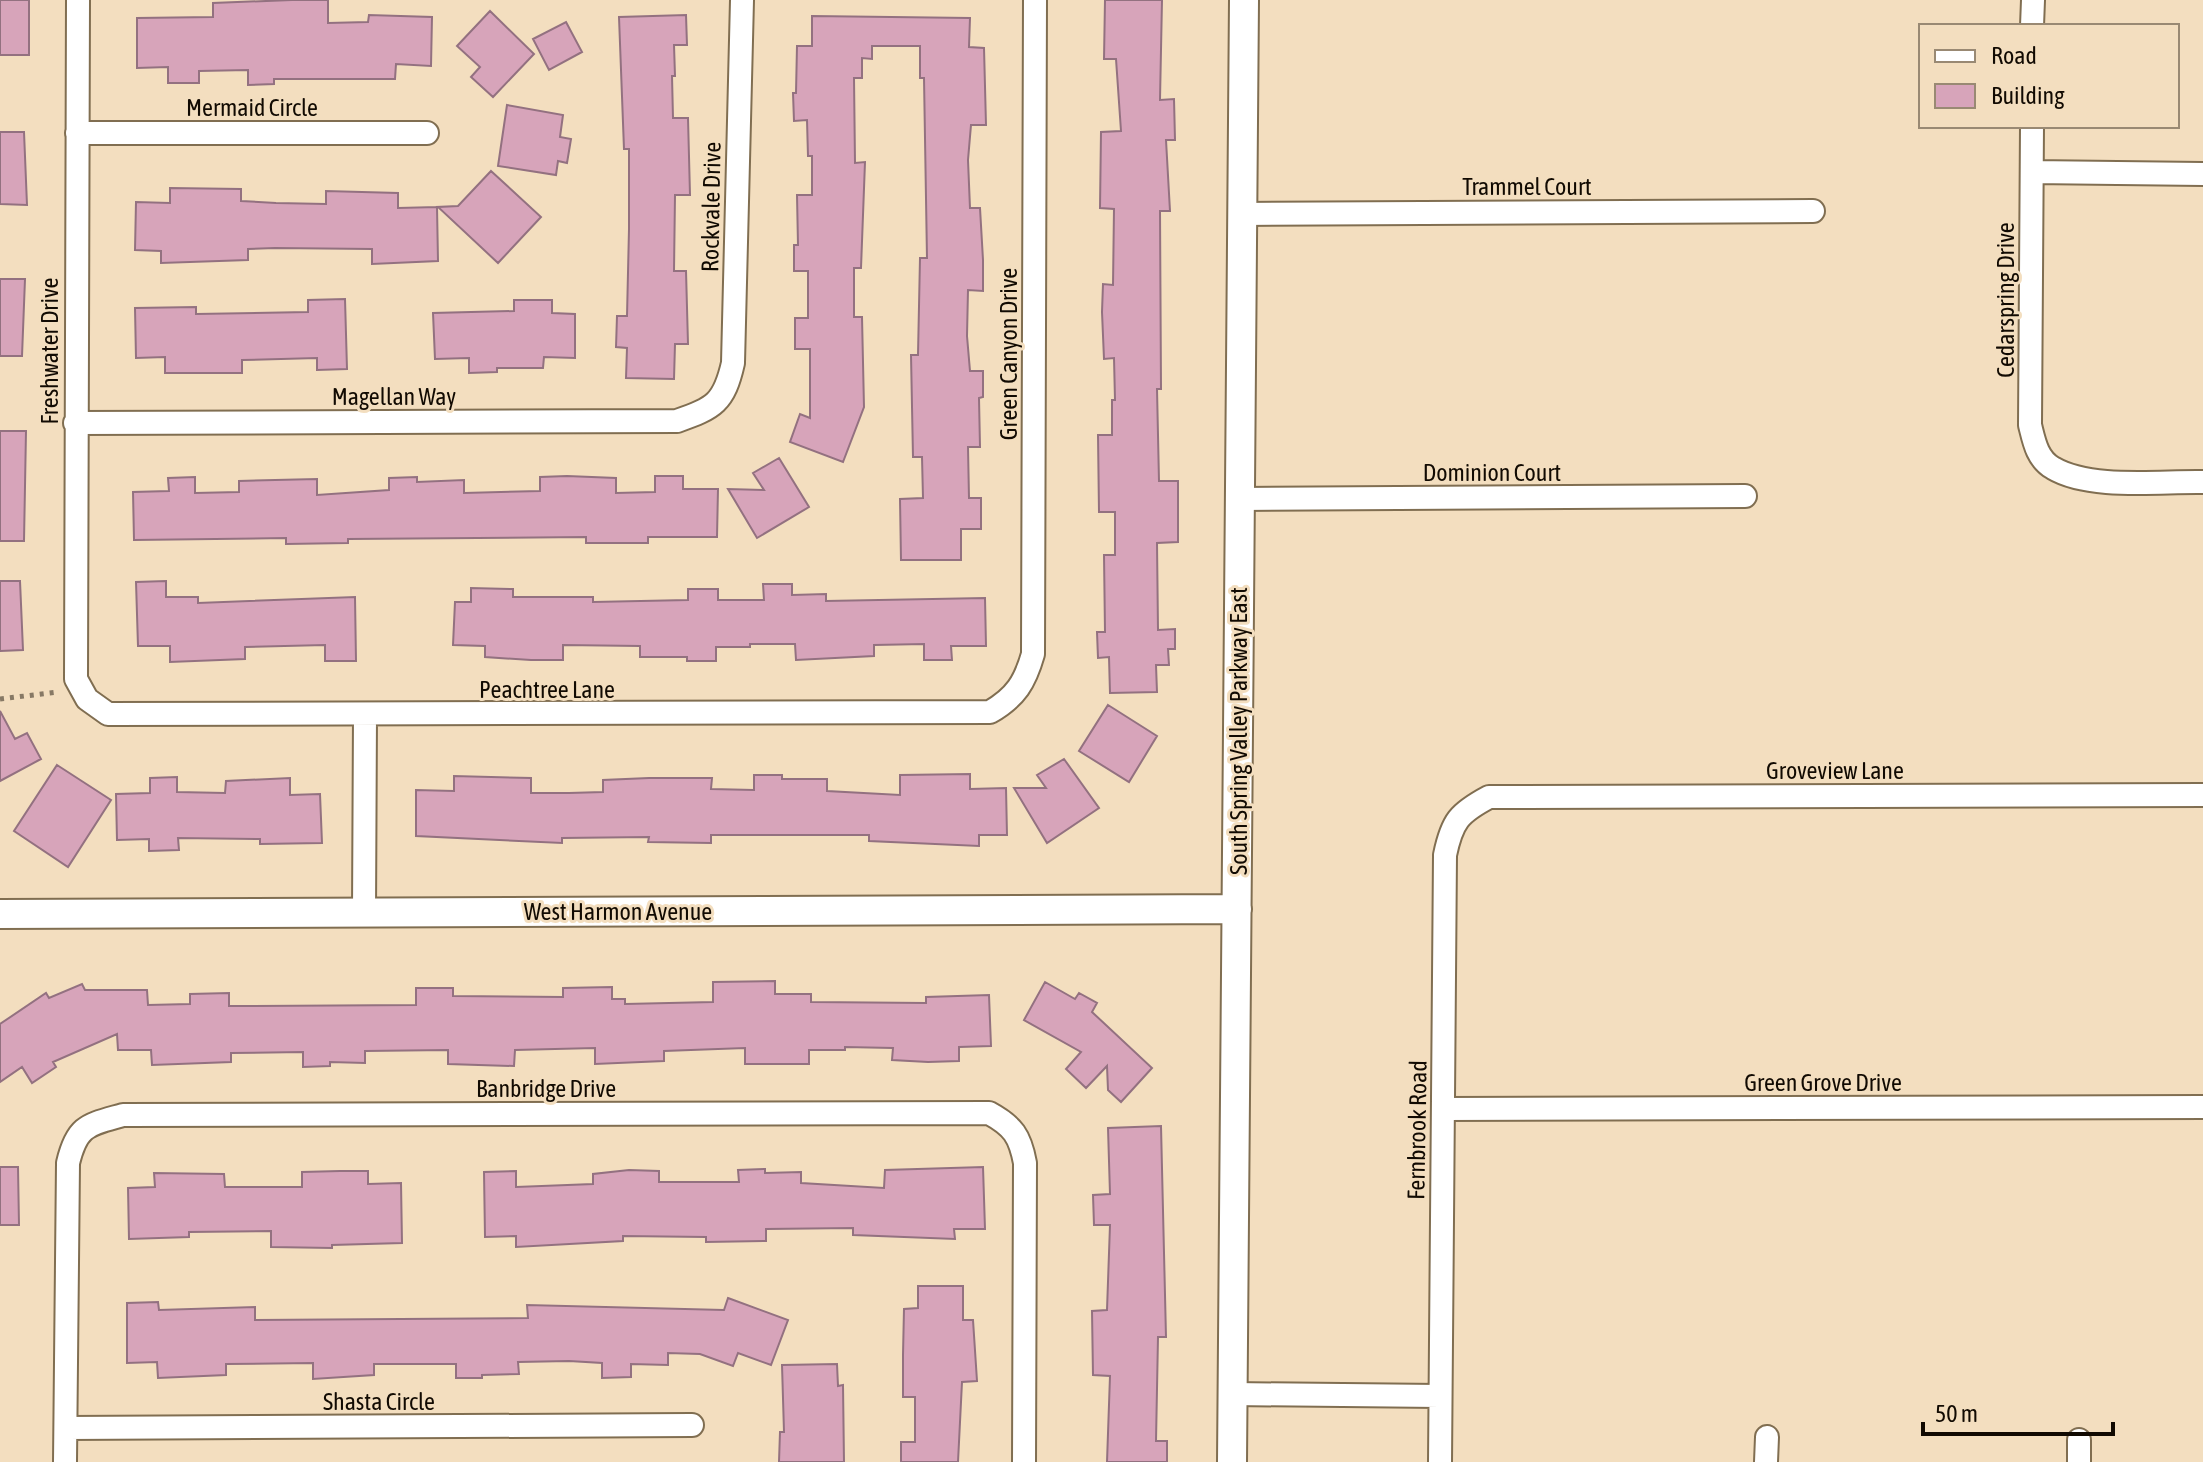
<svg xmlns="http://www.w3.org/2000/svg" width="2203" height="1462" viewBox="0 0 2203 1462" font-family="'Asap Condensed',sans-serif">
<rect width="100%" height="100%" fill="#f3debf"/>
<!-- building -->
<path fill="#d7a4ba" stroke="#937180" stroke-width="2" d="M 0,0 L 29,0 L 29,55 L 0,55 Z
M 292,0 L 328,0 L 328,23 L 368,22 L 369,15 L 432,17 L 431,66 L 396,64 L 395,79 L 274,79 L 274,84 L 248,85 L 248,70 L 199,71 L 199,83 L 168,83 L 168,67 L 137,68 L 137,18 L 213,17 L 213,3 Z
M 1105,0 L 1162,0 L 1160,100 L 1174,99 L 1175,140 L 1166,140 L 1170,211 L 1160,211 L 1161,389 L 1157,389 L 1159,481 L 1178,481 L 1178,542 L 1157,543 L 1158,630 L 1175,629 L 1175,649 L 1168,649 L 1169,665 L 1156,665 L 1157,692 L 1110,693 L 1109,657 L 1098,658 L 1097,632 L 1105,632 L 1104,555 L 1115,555 L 1115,512 L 1099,512 L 1098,435 L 1112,435 L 1112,400 L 1115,400 L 1114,358 L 1104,359 L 1102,312 L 1103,284 L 1113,285 L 1114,209 L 1100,208 L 1101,132 L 1121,131 L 1116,59 L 1104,59 Z
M 490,11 L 534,54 L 493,97 L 471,77 L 480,67 L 457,46 Z
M 686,15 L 687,45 L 674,45 L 675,76 L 672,76 L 673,118 L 688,118 L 690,195 L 675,195 L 674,271 L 686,271 L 688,344 L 675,344 L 674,379 L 626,378 L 627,348 L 616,347 L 617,316 L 627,316 L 629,229 L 629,149 L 624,149 L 619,17 Z
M 812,16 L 970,18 L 969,47 L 984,48 L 986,125 L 971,125 L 968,160 L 970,208 L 980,208 L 983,260 L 983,291 L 968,290 L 967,336 L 970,371 L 983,371 L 983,397 L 979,398 L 980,447 L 968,447 L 969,498 L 981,498 L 981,529 L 961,529 L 961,560 L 901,560 L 900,499 L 923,498 L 922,457 L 913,457 L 911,355 L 918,355 L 920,258 L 927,258 L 924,78 L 920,78 L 920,46 L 872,46 L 872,59 L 862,58 L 862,78 L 854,78 L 855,163 L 865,162 L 861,268 L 854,268 L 854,317 L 862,317 L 864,407 L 843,462 L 790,442 L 800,414 L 810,418 L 810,349 L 795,349 L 795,318 L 808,318 L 808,271 L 794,271 L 794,245 L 798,245 L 797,195 L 812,195 L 812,156 L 808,156 L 807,120 L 794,121 L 793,93 L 796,93 L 797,46 L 812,46 Z
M 566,22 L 582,52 L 549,70 L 533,39 Z
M 507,105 L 563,115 L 560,137 L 571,139 L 567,163 L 558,161 L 556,175 L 498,166 Z
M 0,132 L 24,132 L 27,205 L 0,204 Z
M 491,171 L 541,217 L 498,263 L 438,207 L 458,206 Z
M 170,188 L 241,189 L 241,201 L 276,203 L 326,204 L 326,191 L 398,193 L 398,208 L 437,207 L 438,261 L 372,264 L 372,249 L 275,248 L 248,249 L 248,260 L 161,263 L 161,251 L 135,250 L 136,202 L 170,203 Z
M 0,279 L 25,279 L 22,356 L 0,356 Z
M 345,299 L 347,369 L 317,370 L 317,358 L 242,360 L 242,373 L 165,373 L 165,357 L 136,358 L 135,308 L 196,307 L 196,314 L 308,312 L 308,300 Z
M 514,300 L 552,300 L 552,313 L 575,314 L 575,358 L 544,357 L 543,368 L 497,368 L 497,372 L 469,373 L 469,358 L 435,359 L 433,313 L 514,311 Z
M 0,431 L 26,431 L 24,541 L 0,541 Z
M 779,458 L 809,507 L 757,538 L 728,489 L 764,490 L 753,473 Z
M 655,476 L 683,476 L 683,489 L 718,489 L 717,537 L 648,537 L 648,543 L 586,543 L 586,537 L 348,539 L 348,543 L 286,544 L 286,538 L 134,540 L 133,492 L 169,491 L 168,478 L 195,477 L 195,493 L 239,492 L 239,481 L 317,479 L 317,495 L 389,490 L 389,478 L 417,477 L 417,482 L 464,480 L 464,493 L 540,491 L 540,477 L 567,476 L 616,478 L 616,493 L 655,492 Z
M 0,581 L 20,581 L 23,650 L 0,651 Z
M 166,581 L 166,597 L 198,597 L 198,603 L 355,597 L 356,661 L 325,661 L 325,645 L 245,647 L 245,659 L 170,662 L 170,646 L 138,646 L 136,582 Z
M 763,584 L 792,584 L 792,595 L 826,594 L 826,601 L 985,598 L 986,646 L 951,646 L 952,660 L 924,660 L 924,644 L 874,645 L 874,656 L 796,660 L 795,644 L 750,644 L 750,647 L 716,647 L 716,661 L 687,661 L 687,657 L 640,657 L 640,646 L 563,645 L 563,660 L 531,660 L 485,657 L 485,646 L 453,645 L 455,602 L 471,602 L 471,588 L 513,589 L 513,597 L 593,597 L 593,602 L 688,600 L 688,589 L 718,589 L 718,600 L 764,600 Z
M 1108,705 L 1157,736 L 1129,782 L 1079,751 Z
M 0,711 L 15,739 L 27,733 L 41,759 L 0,781 Z
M 1064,759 L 1099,808 L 1047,843 L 1014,788 L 1046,788 L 1037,775 Z
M 57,765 L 111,800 L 68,867 L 14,831 Z
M 970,774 L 970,789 L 1006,788 L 1007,835 L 979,835 L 979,846 L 869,841 L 869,835 L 711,835 L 711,843 L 648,842 L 649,837 L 562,838 L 562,843 L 416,836 L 416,790 L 454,791 L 454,776 L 531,778 L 531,793 L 569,793 L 603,792 L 603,780 L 649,778 L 712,778 L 711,789 L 754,790 L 754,775 L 782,775 L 782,779 L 827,779 L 827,791 L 900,795 L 900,775 Z
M 177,777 L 177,792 L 225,793 L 226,781 L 290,778 L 290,795 L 320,794 L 322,843 L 260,844 L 260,839 L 178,838 L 179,850 L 149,851 L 149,839 L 117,840 L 116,794 L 150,793 L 150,778 Z
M 775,981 L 775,994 L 811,994 L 811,1002 L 926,1003 L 926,997 L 989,995 L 991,1046 L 959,1047 L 959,1061 L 928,1062 L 892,1060 L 893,1048 L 845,1047 L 845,1050 L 809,1050 L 809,1064 L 745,1064 L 745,1048 L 664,1051 L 664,1061 L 595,1064 L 595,1048 L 515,1050 L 514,1066 L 448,1064 L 448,1050 L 365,1051 L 365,1063 L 330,1062 L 330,1066 L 303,1067 L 303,1052 L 231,1053 L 231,1062 L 152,1065 L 151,1050 L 118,1050 L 117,1034 L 53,1062 L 56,1067 L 32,1083 L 22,1067 L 0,1082 L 0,1024 L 46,993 L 49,998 L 82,984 L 85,990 L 147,990 L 148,1005 L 190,1004 L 190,994 L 229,993 L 229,1006 L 250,1006 L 416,1005 L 416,988 L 453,988 L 453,996 L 563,997 L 563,988 L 612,987 L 612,999 L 625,999 L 625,1004 L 713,1002 L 713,982 Z
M 1045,982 L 1075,999 L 1079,993 L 1097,1003 L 1092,1012 L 1152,1068 L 1121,1102 L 1108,1090 L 1107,1066 L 1086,1088 L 1066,1069 L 1081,1052 L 1024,1020 Z
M 1161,1126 L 1166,1337 L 1158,1337 L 1156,1441 L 1167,1441 L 1167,1462 L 1107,1462 L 1110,1376 L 1093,1375 L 1092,1311 L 1107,1310 L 1110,1225 L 1094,1225 L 1093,1195 L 1110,1194 L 1108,1128 Z
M 0,1167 L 18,1167 L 19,1225 L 0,1225 Z
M 983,1167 L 985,1229 L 954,1229 L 955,1239 L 853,1235 L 853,1228 L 766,1229 L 766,1241 L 706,1242 L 706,1237 L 623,1236 L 623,1241 L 516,1247 L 516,1236 L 485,1237 L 484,1172 L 516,1171 L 516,1187 L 593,1184 L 593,1174 L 629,1170 L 659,1171 L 659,1182 L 739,1182 L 738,1170 L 765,1169 L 765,1173 L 801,1172 L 801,1183 L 884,1188 L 885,1170 Z
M 340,1171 L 368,1171 L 368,1184 L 401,1183 L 402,1243 L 332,1245 L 332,1248 L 271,1247 L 271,1231 L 189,1232 L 189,1237 L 129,1239 L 128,1188 L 155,1187 L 154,1173 L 224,1174 L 225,1187 L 302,1187 L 302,1172 Z
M 918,1286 L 963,1286 L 963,1320 L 973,1320 L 977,1381 L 962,1382 L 958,1462 L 901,1462 L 901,1442 L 915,1442 L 915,1397 L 903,1397 L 903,1355 L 904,1309 L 918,1308 Z
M 728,1298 L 788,1320 L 771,1365 L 738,1353 L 733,1366 L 700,1354 L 668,1353 L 668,1365 L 631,1364 L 631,1377 L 602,1378 L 602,1363 L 569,1361 L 518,1362 L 519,1374 L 482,1375 L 482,1378 L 456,1378 L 456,1364 L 374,1364 L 374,1375 L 313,1379 L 313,1363 L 226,1364 L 226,1375 L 158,1378 L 157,1362 L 127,1363 L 127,1303 L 158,1302 L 159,1310 L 255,1307 L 255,1320 L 528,1318 L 527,1305 L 724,1310 Z
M 837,1364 L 838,1386 L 843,1385 L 844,1462 L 779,1462 L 780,1432 L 784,1432 L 782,1365 Z"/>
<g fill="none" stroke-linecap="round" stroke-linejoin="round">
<!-- minor casing -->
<g stroke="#806e51" stroke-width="26">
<path id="minor" d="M 78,0 L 76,679 L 87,699 L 108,714 L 990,712 C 1016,697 1025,682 1033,654 L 1035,0
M 2032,26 L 2033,0
M 2032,126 L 2030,425 C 2034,441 2037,459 2053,468 C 2090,490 2160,481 2203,482
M 77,133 L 427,133
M 2032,172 L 2203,174
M 1241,214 L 1813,211
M 75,423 L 677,421 C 714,408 724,403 733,363 L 742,0
M 1239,499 L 1745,496
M 364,912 L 365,716
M 1443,1109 L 2203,1107
M 1232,1394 L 1440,1396
M 66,1428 L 692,1425
M 65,1462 L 68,1163 C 77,1125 88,1125 123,1115 L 989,1113 C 1013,1126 1020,1136 1025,1163 L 1024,1462
M 1440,1462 L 1445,855 C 1452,821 1459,813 1489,797 L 2203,795
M 1766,1462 L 1767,1437
M 2079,1462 L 2079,1440"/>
</g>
<!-- tertiary casing -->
<g stroke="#806e51" stroke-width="32">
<path id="tertiary" d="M 0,914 L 1237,909
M 1232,1462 L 1244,0"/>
</g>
<!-- path -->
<path stroke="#877965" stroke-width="5" stroke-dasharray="4 6" stroke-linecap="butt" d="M 0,699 L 58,692"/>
<!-- minor -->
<use href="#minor" stroke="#fff" stroke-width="22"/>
<!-- tertiary -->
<use href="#tertiary" stroke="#fff" stroke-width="28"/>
</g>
<g text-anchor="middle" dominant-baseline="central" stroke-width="6" stroke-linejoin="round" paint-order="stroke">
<!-- street labels -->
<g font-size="24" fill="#110a02" stroke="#f3debf">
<text x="252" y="107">Mermaid Circle</text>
<text x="1527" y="186">Trammel Court</text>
<text transform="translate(711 207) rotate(-89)">Rockvale Drive</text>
<text transform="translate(2005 300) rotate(-90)">Cedarspring Drive</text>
<text transform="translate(49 351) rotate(-90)">Freshwater Drive</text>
<text transform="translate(1008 354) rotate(-90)">Green Canyon Drive</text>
<text x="394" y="396">Magellan Way</text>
<text x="1492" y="472">Dominion Court</text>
<text x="547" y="689">Peachtree Lane</text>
<text transform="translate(1238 731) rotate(-90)">South Spring Valley Parkway East</text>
<text x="1835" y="770">Groveview Lane</text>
<text x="618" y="911">West Harmon Avenue</text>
<text x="1823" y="1082">Green Grove Drive</text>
<text x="546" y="1088">Banbridge Drive</text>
<text transform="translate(1417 1130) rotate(-89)">Fernbrook Road</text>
<text x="379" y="1401">Shasta Circle</text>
</g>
</g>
<!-- legend -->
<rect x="1919" y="24" width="260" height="104" fill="#f3debf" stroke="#998973" stroke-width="2"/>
<rect x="1935" y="50" width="40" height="12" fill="#ffffff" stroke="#998973" stroke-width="2"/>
<text x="1991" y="64" font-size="24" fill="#110a02">Road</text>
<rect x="1935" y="84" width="40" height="24" fill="#d7a4ba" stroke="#998973" stroke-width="2"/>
<text x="1991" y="104" font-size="24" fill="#110a02">Building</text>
<!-- scale -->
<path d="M1923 1422v12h190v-12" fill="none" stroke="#110a02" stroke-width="4"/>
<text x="1935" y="1422" font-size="24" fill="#110a02" stroke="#f3debf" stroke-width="6" paint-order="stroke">50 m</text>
</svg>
